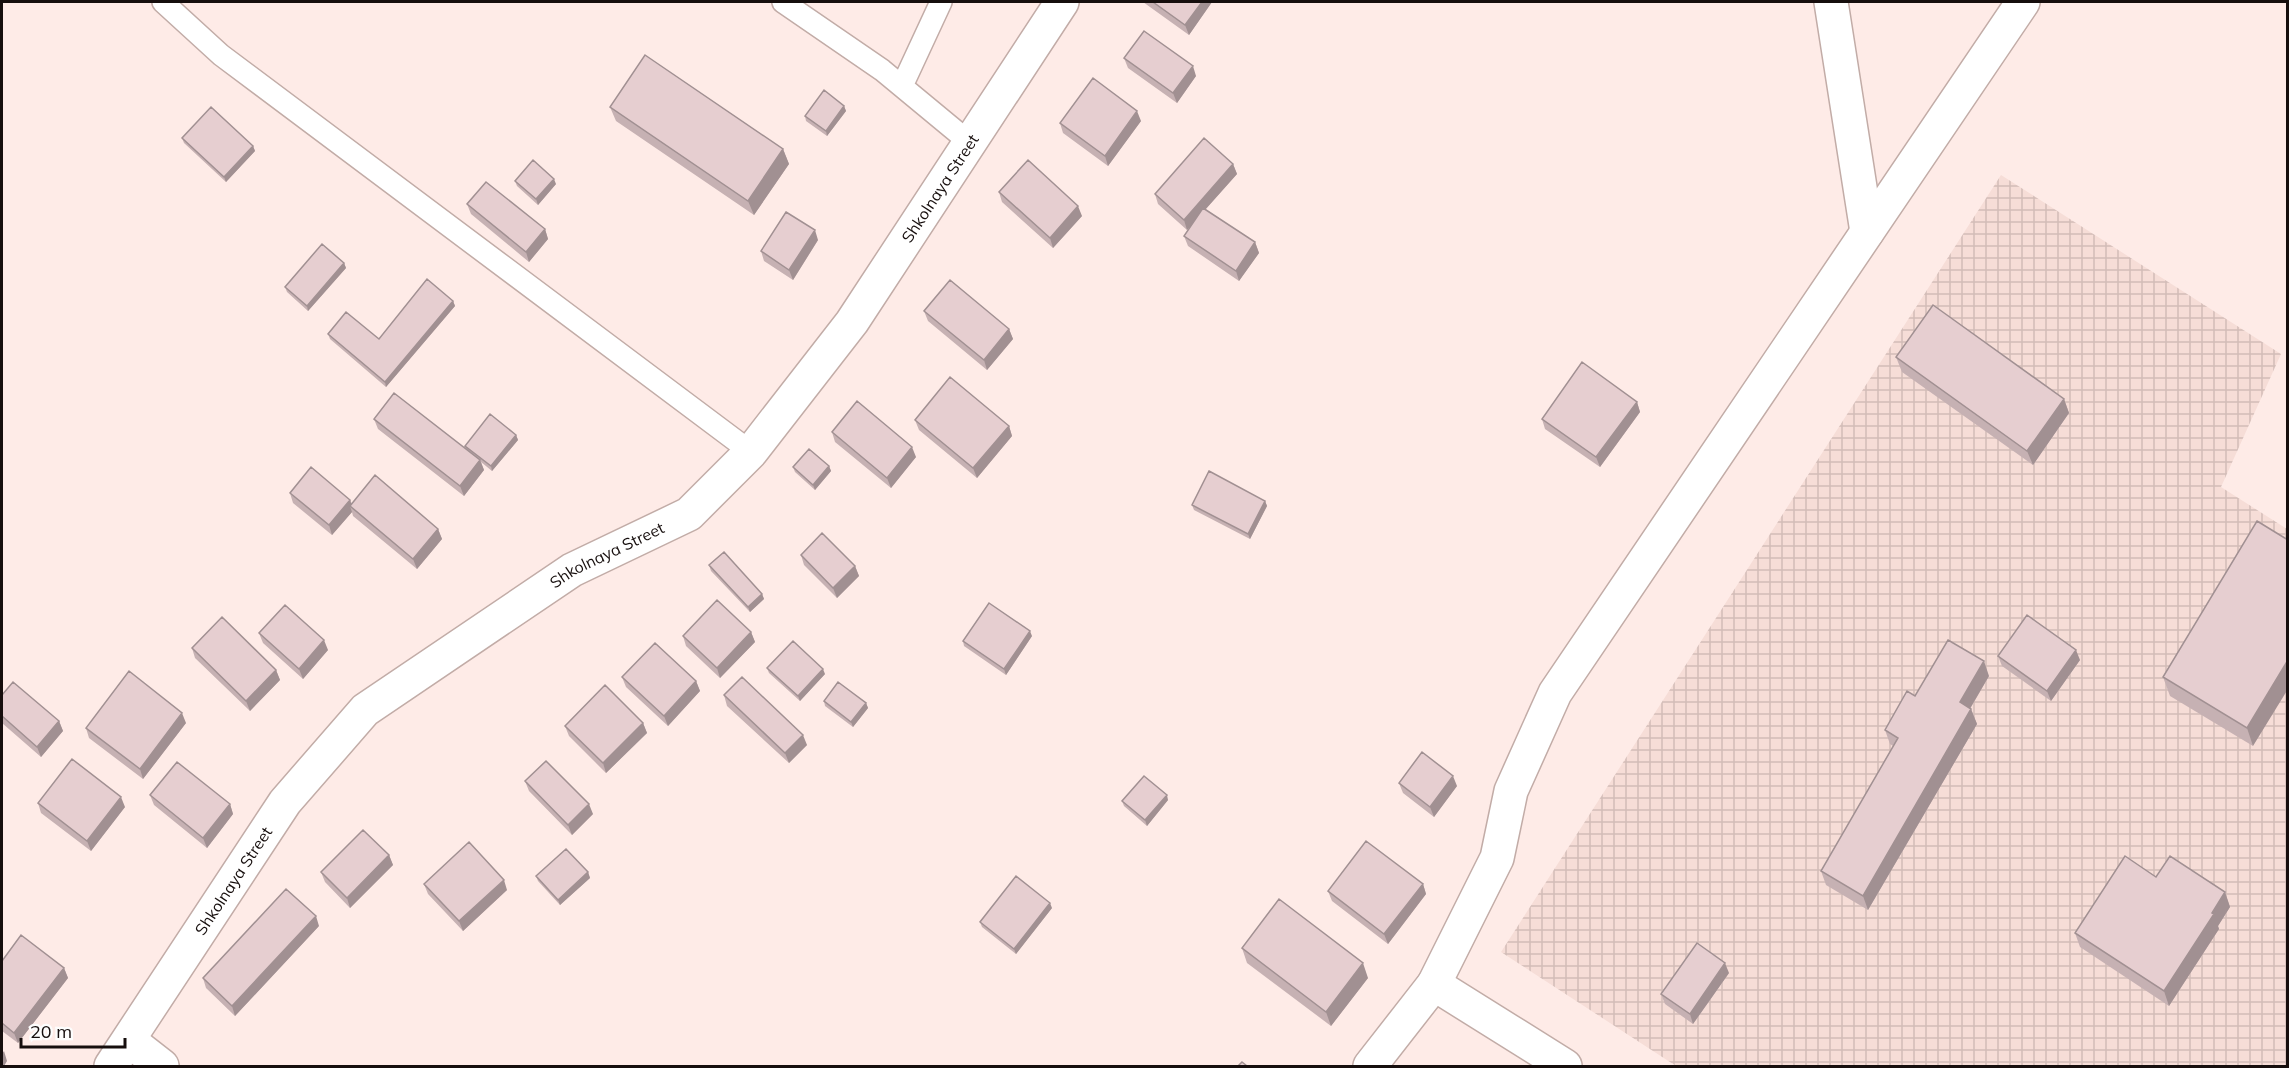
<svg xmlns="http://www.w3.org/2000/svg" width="2289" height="1068" viewBox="0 0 2289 1068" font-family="Mulish,sans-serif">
<defs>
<pattern id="industrial-grid" width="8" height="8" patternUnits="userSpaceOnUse" patternTransform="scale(1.5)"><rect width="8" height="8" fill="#f6ddd7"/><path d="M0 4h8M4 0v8" fill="none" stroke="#d2bcb7"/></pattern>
</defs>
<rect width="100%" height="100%" fill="#feebe7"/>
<!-- industrial -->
<path fill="url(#industrial-grid)" d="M 2001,175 L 2281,354 L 2221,487 L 2287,529 L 2287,1066 L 1676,1066 L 1501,952 Z"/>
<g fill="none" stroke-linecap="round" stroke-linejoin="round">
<!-- lane casing -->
<g stroke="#c2aca7" stroke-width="24">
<path id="lane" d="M 163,2 L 221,55 L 751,452
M 783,2 L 882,70 L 969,142
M 902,86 L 941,2"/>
</g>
<!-- street casing -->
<g stroke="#c2aca7" stroke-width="36">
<g id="street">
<path d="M 1831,2 L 1867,232"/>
<path d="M 130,1041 L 162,1066"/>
<path id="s1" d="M 111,1066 L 285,802 L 365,710 L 572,570 L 689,514 L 751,452 L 852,322 L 1062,2"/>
<path d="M 1370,1066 L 1434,984"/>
<path d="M 1565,1066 L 1434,984 L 1497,858 L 1511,791 L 1555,693 L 2023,2"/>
</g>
</g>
<!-- lane -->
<use href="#lane" stroke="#fff" stroke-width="21"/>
<!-- street -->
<use href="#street" stroke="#fff" stroke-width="33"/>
</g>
<!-- wall -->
<path fill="#c6b1b3" d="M 1143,2 L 1212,2 L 1189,35 Z
M 1124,58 L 1196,76 L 1177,103 L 1128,68 Z
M 844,106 L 846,111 L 827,136 L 806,121 L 805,116 Z
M 610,107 L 783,149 L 789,164 L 754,215 L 616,121 Z
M 1141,121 L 1108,166 L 1063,133 L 1060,123 Z
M 182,138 L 253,146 L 255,151 L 226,182 L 184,143 Z
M 1233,164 L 1237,174 L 1205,210 L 1255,242 L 1259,253 L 1239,281 L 1188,246 L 1184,236 L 1190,227 L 1187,230 L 1158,204 L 1155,194 Z
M 515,181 L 556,184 L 538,205 L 517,186 Z
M 999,192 L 1082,216 L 1053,248 L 1002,202 Z
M 467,204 L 545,229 L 548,239 L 529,262 L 471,214 Z
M 818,240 L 793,280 L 764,261 L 761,251 Z
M 344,263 L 346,268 L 308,311 L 287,292 L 285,287 Z
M 453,301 L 455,306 L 386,387 L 330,339 L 328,334 L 379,339 Z
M 924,311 L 1009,329 L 1013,339 L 987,370 L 928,321 Z
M 1896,357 L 2064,399 L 2069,413 L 2033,465 L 1902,372 Z
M 1637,402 L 1640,412 L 1600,467 L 1545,429 L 1542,419 Z
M 374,419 L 466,450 L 465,446 L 516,435 L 518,440 L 492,471 L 481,462 L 484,470 L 464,496 L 378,429 Z
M 915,420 L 1009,426 L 1012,436 L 977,478 L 919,430 Z
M 832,432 L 916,457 L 891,488 L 835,442 Z
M 829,466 L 831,471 L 815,490 L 795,472 L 793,467 Z
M 290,493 L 350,500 L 352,504 L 438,529 L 442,539 L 417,569 L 353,516 L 352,512 L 332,535 L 293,503 Z
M 1265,501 L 1267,506 L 1250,539 L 1194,510 L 1192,505 Z
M 2257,521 L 2253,746 L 2170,696 L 2163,677 Z
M 801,555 L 855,566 L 859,576 L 837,598 L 804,565 Z
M 709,565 L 762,594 L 764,599 L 750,612 L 711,571 Z
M 751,632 L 755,642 L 720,678 L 686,646 L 683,636 Z
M 259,633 L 328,650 L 303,679 L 263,643 Z
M 1032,636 L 1006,675 L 964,646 L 963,641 Z
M 192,648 L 276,670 L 280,680 L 250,711 L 195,658 Z
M 1998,656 L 2080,660 L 2051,701 L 2002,666 Z
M 767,668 L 825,674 L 800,701 L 769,673 Z
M 1989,676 L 1970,709 L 1971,709 L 1977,724 L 1868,910 L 1826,885 L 1821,871 L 1893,746 L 1890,744 L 1885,730 Z
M 622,677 L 696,681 L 700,691 L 668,726 L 626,687 Z
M 2,695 L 59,721 L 63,731 L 41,757 L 2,723 Z
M 724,695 L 807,745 L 789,763 L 727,706 Z
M 824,701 L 866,703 L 868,708 L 853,727 L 825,706 Z
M 186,723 L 143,779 L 89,738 L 86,728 Z
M 643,723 L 647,733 L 606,773 L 569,736 L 565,726 Z
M 525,781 L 593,814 L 572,835 L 529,791 Z
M 1399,783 L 1457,786 L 1434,817 L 1403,793 Z
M 150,795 L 230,804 L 233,814 L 207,848 L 154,805 Z
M 1168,800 L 1147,826 L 1124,806 L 1122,801 Z
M 38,803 L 125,807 L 91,851 L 41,813 Z
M 389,855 L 393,865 L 350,908 L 325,882 L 321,872 Z
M 588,872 L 590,878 L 560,905 L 538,881 L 536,876 Z
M 2156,877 L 2225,892 L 2230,907 L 2218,926 L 2219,929 L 2169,1006 L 2080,947 L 2075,933 Z
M 424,884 L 507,890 L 463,931 L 428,894 Z
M 1423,884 L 1426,894 L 1388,944 L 1332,901 L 1328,891 Z
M 1052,908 L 1016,954 L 982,927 L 980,922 Z
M 319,926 L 235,1016 L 206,988 L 203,978 Z
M 1242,948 L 1368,978 L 1331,1026 L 1247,963 Z
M 2,961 L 64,968 L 68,978 L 18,1043 L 2,1031 Z
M 1729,973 L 1693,1024 L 1665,1004 L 1661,994 Z"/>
<!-- shaded-wall -->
<path fill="#a19092" d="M 1202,2 L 1212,2 L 1189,35 L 1185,25 Z
M 1193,66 L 1196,76 L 1177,103 L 1173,93 Z
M 844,106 L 846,111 L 827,136 L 826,131 Z
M 1137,111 L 1141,121 L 1108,166 L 1105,156 Z
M 253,146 L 255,151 L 226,182 L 224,177 Z
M 783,149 L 789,164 L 754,215 L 748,201 Z
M 1233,164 L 1237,174 L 1187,230 L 1184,220 Z
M 554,179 L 556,184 L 538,205 L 536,199 Z
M 1078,206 L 1082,216 L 1053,248 L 1050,238 Z
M 545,229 L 548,239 L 529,262 L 526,252 Z
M 815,230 L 818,240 L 793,280 L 789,270 Z
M 1255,242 L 1259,253 L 1239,281 L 1236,271 Z
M 344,263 L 346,268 L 308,311 L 307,306 Z
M 453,301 L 455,306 L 386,387 L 385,382 Z
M 1009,329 L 1013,339 L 987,370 L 984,360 Z
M 2064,399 L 2069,413 L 2033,465 L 2027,451 Z
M 1637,402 L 1640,412 L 1600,467 L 1596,457 Z
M 1009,426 L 1012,436 L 977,478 L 973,468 Z
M 516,435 L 518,440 L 492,471 L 491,466 Z
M 912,447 L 916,457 L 891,488 L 887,478 Z
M 480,460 L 484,470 L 464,496 L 460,486 Z
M 829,466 L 831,471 L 815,490 L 813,485 Z
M 350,500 L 353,509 L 350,506 L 352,512 L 332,535 L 329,525 Z
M 1265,501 L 1267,506 L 1250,539 L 1248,534 Z
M 438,529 L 442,539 L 417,569 L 413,559 Z
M 855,566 L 859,576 L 837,598 L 833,588 Z
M 762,594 L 764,599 L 750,612 L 748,607 Z
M 1030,631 L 1032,636 L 1006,675 L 1004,669 Z
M 751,632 L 755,642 L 720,678 L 717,668 Z
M 324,640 L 328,650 L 303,679 L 299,669 Z
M 2076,650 L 2080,660 L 2051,701 L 2047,691 Z
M 2288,660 L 2288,689 L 2253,746 L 2247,728 Z
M 1984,661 L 1989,676 L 1965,717 L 1960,702 Z
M 823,669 L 825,674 L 800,701 L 798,696 Z
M 276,670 L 280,680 L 250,711 L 246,701 Z
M 696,681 L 700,691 L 668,726 L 664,716 Z
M 866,703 L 868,708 L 853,727 L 851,722 Z
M 1971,709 L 1977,724 L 1868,910 L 1863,896 Z
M 182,713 L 186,723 L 143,779 L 140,769 Z
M 59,721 L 63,731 L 41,757 L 37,747 Z
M 643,723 L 647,733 L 606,773 L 603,763 Z
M 803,735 L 807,745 L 789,763 L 785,753 Z
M 1453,776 L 1457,786 L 1434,817 L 1430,807 Z
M 1167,795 L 1168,800 L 1147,826 L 1145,820 Z
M 121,797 L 125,807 L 91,851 L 87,841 Z
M 230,804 L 233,814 L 207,848 L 203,838 Z
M 589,804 L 593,814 L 572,835 L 568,825 Z
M 389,855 L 393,865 L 350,908 L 347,898 Z
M 588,872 L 590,878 L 560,905 L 558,900 Z
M 504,880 L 507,890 L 463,931 L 459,921 Z
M 1423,884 L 1426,894 L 1388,944 L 1384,934 Z
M 2225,892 L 2230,907 L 2218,926 L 2219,929 L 2169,1006 L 2164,991 Z
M 1050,903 L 1052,908 L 1016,954 L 1014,949 Z
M 316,916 L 319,926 L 235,1016 L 232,1006 Z
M 1363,963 L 1368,978 L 1331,1026 L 1326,1012 Z
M 1725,963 L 1729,973 L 1693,1024 L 1690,1014 Z
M 64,968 L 68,978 L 18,1043 L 14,1033 Z
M 4,1051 L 7,1061 L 4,1066 L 2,1066 L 2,1054 Z"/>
<!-- building -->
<path fill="#e6ced0" stroke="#a19092" stroke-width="1.5" d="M 1153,2 L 1202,2 L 1185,25 Z
M 1144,31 L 1193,66 L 1173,93 L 1124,58 Z
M 645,55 L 783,149 L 748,201 L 610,107 Z
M 1093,78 L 1137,111 L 1105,156 L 1060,123 Z
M 824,90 L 844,106 L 826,131 L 805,116 Z
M 211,107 L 253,146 L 224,177 L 182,138 Z
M 1204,138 L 1233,164 L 1184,220 L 1155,194 Z
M 533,160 L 554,179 L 536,199 L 515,181 Z
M 1028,160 L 1078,206 L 1050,238 L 999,192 Z
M 486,182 L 545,229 L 526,252 L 467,204 Z
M 1203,208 L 1255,242 L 1236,271 L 1184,236 Z
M 786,212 L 815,230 L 789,270 L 761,251 Z
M 322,244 L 344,263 L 307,306 L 285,287 Z
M 427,279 L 453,301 L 385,382 L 328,334 L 346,312 L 379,339 Z
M 950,280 L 1009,329 L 984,360 L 924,311 Z
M 1933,305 L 2064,399 L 2027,451 L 1896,357 Z
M 1582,362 L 1637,402 L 1596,457 L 1542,419 Z
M 950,377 L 1009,426 L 973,468 L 915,420 Z
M 394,393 L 480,460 L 460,486 L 374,419 Z
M 857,401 L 912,447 L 887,478 L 832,432 Z
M 490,414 L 516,435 L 491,466 L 465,446 Z
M 809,449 L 829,466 L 813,485 L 793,467 Z
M 311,467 L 350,500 L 329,525 L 290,493 Z
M 1209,471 L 1265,501 L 1248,534 L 1192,505 Z
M 375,475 L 438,529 L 413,559 L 350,506 Z
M 2257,521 L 2288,540 L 2288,660 L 2247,728 L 2163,677 Z
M 822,533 L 855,566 L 833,588 L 801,555 Z
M 724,552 L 762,594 L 748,607 L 709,565 Z
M 717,600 L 751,632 L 717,668 L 683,636 Z
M 989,603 L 1030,631 L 1004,669 L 963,641 Z
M 285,605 L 324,640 L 299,669 L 259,633 Z
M 2027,615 L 2076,650 L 2047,691 L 1998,656 Z
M 222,617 L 276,670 L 246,701 L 192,648 Z
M 1948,640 L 1984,661 L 1960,702 L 1971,709 L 1863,896 L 1821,871 L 1898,738 L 1885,730 L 1907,691 L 1915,696 Z
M 793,641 L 823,669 L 798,696 L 767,668 Z
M 655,643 L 696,681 L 664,716 L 622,677 Z
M 129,671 L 182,713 L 140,769 L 86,728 Z
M 742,677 L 803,735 L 785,753 L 724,695 Z
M 13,682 L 59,721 L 37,747 L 2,716 L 2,695 Z
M 838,682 L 866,703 L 851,722 L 824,701 Z
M 605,685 L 643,723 L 603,763 L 565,726 Z
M 1422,752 L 1453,776 L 1430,807 L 1399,783 Z
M 72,759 L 121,797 L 87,841 L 38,803 Z
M 546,761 L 589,804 L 568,825 L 525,781 Z
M 177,762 L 230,804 L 203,838 L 150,795 Z
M 1144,776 L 1167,795 L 1145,820 L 1122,801 Z
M 363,830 L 389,855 L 347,898 L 321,872 Z
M 1366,841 L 1423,884 L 1384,934 L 1328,891 Z
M 469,842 L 504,880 L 459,921 L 424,884 Z
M 566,849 L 588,872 L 558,900 L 536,876 Z
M 2125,856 L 2156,877 L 2170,856 L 2225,892 L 2212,913 L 2214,914 L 2164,991 L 2075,933 Z
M 1016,876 L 1050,903 L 1014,949 L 980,922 Z
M 286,889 L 316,916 L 232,1006 L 203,978 Z
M 1279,899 L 1363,963 L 1326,1012 L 1242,948 Z
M 21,935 L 64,968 L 14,1033 L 2,1023 L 2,961 Z
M 1697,943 L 1725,963 L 1690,1014 L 1661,994 Z
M 1242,1062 L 1247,1066 L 1238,1066 Z"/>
<g text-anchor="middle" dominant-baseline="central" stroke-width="4.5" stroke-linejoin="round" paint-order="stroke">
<!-- street labels -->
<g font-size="16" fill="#160e0d" stroke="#fdfdfd">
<text stroke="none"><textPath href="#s1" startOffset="1230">Shkolnaya Street</textPath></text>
<text stroke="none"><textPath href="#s1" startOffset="726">Shkolnaya Street</textPath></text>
<text stroke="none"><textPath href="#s1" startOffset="222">Shkolnaya Street</textPath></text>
</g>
</g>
<!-- border -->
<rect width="2289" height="1068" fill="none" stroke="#160e0d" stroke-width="6"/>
<!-- scale -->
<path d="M21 1038v9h104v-9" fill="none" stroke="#160e0d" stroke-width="3"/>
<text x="30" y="1038" font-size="18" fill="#160e0d" stroke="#fdfdfd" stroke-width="4.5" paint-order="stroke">20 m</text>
</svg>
